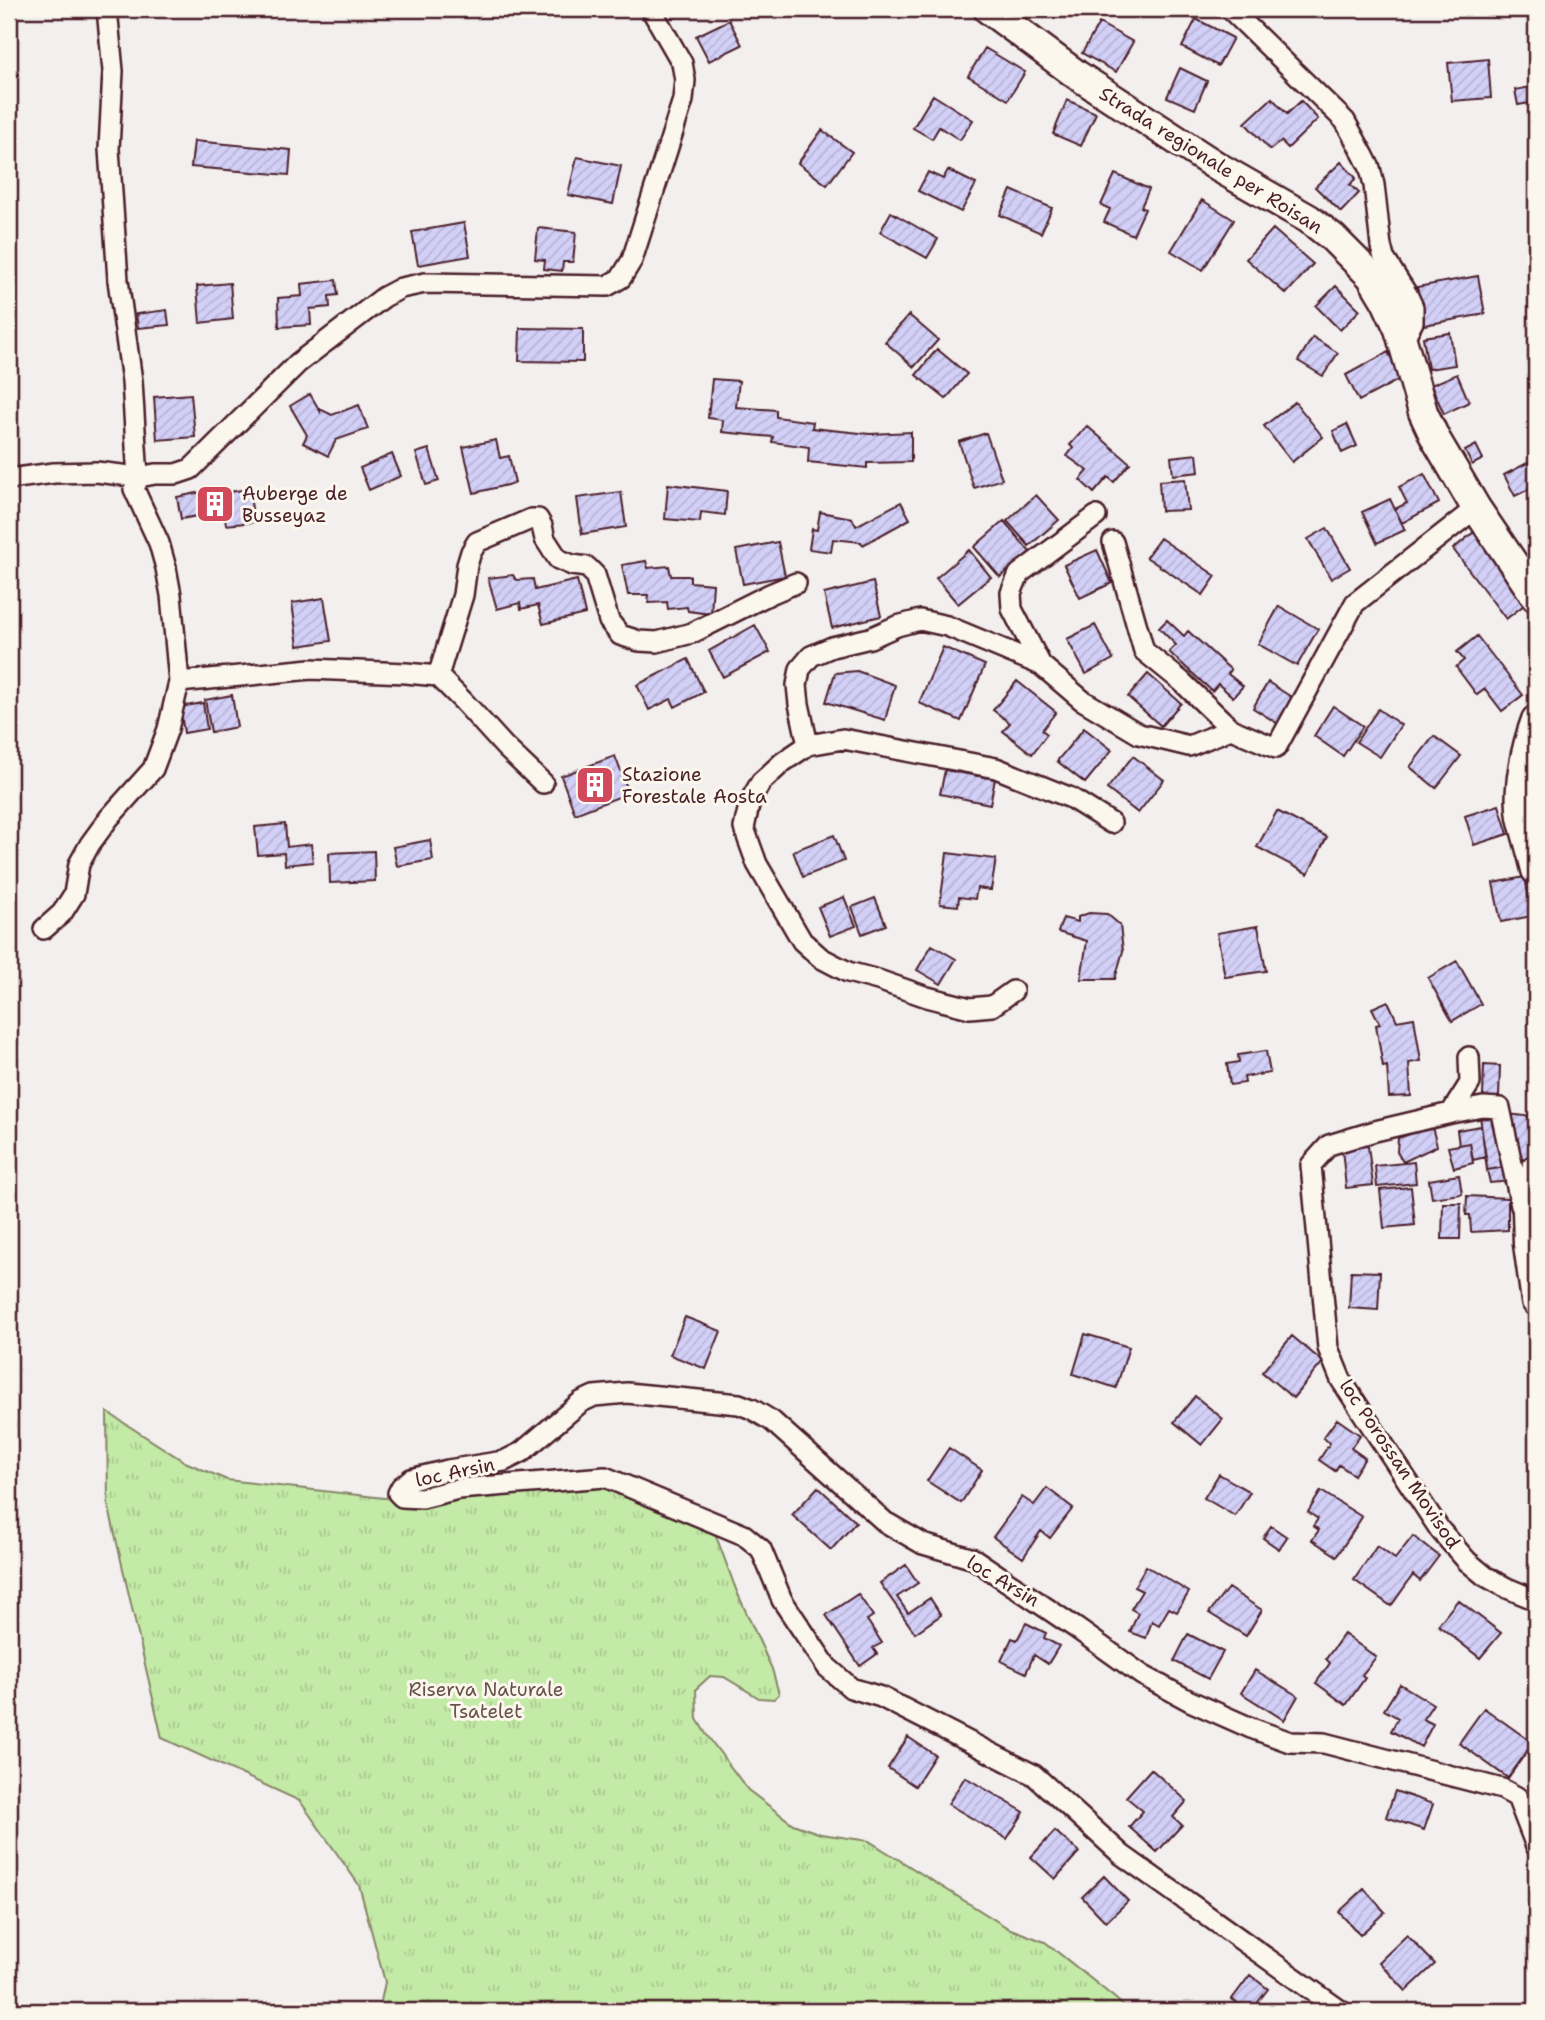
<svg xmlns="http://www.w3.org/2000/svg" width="1545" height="2020" viewBox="0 0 1545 2020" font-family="'Shantell Sans',sans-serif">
<defs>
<pattern id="park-tufts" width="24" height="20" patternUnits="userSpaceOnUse" patternTransform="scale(1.75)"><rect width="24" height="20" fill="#c3eaa6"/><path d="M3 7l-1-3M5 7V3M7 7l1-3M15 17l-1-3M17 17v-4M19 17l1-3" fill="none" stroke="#a9c88f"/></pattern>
<pattern id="building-hatch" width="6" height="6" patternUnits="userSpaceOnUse" patternTransform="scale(1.75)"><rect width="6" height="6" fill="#d3d0f8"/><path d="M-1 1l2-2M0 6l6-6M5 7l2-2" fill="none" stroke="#b7b2d5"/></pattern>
</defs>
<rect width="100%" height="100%" fill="#f3efee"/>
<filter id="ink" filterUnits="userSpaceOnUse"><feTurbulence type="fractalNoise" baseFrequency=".0143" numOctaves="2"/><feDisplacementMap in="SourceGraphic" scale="14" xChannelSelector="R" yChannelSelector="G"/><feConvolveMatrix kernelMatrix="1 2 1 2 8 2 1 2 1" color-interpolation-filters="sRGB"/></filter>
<g filter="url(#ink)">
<!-- park -->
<path fill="url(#park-tufts)" stroke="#868468" stroke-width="2" d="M 107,1412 L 185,1462 L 227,1480 L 384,1498 L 604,1482 L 713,1528 L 737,1592 L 772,1669 L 779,1694 L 774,1699 L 759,1698 L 724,1677 L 710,1676 L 696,1689 L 697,1719 L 706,1734 L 748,1790 L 793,1824 L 821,1834 L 869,1841 L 1008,1928 L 1045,1942 L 1116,1999 L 1129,2011 L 379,2011 L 385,1982 L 359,1885 L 300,1801 L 162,1738 L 108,1504 Z"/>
<!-- building -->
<path fill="url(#building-hatch)" stroke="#4a1f2b" stroke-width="2" d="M 1196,19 L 1233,38 L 1218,66 L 1182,47 Z
M 729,20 L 742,45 L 709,61 L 696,36 Z
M 1099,23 L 1133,42 L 1116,72 L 1082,53 Z
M 985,48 L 1025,72 L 1008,100 L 968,76 Z
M 1488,59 L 1491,98 L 1452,101 L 1448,63 Z
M 1180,68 L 1207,81 L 1195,109 L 1167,97 Z
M 1536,86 L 1536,102 L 1518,105 L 1515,90 Z
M 933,95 L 973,120 L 960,140 L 939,127 L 932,139 L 913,128 Z
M 1272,98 L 1287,114 L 1301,101 L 1318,119 L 1288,148 L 1281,141 L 1270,150 L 1245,123 Z
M 1067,100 L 1096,113 L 1081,146 L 1053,134 Z
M 822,130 L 852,152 L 827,185 L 798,163 Z
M 194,141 L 291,150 L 289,175 L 191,167 Z
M 577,157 L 621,166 L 613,204 L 568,195 Z
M 1341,162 L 1356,178 L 1350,185 L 1359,193 L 1341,212 L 1315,187 Z
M 948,170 L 976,184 L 961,212 L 918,191 L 928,172 L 943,179 Z
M 1115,174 L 1149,189 L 1141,207 L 1145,209 L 1133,235 L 1104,222 L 1110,209 L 1101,205 Z
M 1011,190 L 1052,208 L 1041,233 L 1000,215 Z
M 1202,200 L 1234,220 L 1203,270 L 1171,251 Z
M 891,212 L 938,239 L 927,258 L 880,232 Z
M 464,223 L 470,256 L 418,265 L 412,232 Z
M 538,228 L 576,232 L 573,262 L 563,262 L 562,271 L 544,269 L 545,260 L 535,259 Z
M 1273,229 L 1313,264 L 1286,294 L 1246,259 Z
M 1478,276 L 1485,314 L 1424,325 L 1417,287 Z
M 336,280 L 338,295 L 329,296 L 330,307 L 310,309 L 311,325 L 279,327 L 278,298 L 302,296 L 301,284 Z
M 230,283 L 233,319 L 200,323 L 197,286 Z
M 1336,286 L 1360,310 L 1340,330 L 1316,306 Z
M 167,310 L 169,325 L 138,328 L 136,314 Z
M 909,315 L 938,340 L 914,367 L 885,342 Z
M 520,328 L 583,329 L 583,362 L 519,361 Z
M 1450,333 L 1455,365 L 1428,369 L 1423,337 Z
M 1313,337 L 1338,353 L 1323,376 L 1298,361 Z
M 937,349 L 967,374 L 946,399 L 916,375 Z
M 1388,352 L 1402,378 L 1359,401 L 1346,375 Z
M 1457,374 L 1469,402 L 1444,414 L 1431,385 Z
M 712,379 L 739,381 L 736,407 L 776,410 L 776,417 L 813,422 L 812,428 L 870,434 L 911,432 L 911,462 L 867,463 L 867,468 L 808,462 L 809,447 L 772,442 L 773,437 L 722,432 L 723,420 L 708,418 Z
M 191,394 L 195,437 L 157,440 L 154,397 Z
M 310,394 L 320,411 L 320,409 L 332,415 L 359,405 L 368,429 L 336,440 L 328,456 L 303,443 L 307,435 L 290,406 Z
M 1295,402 L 1323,437 L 1292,462 L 1264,426 Z
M 1347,424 L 1357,446 L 1342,453 L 1333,431 Z
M 1087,426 L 1130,463 L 1114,482 L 1108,477 L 1094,493 L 1080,480 L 1088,471 L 1067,456 L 1073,448 L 1070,445 Z
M 986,433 L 1002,479 L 974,488 L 959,442 Z
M 496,440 L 500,458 L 509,456 L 515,483 L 474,493 L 463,447 Z
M 1476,445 L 1483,459 L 1472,465 L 1465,451 Z
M 429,449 L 439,481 L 426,485 L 416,453 Z
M 392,454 L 401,476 L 369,490 L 360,468 Z
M 1197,454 L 1199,472 L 1173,475 L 1171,457 Z
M 1531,461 L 1536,471 L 1536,486 L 1515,496 L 1504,475 Z
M 1424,474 L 1439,503 L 1402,523 L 1395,509 L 1407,503 L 1399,487 Z
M 1185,479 L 1188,510 L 1161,511 L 1159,481 Z
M 668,484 L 727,491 L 725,515 L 701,512 L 700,522 L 665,519 Z
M 222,488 L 223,493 L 249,489 L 254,522 L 226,525 L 224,511 L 181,519 L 177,497 Z
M 621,492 L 626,527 L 582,534 L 577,498 Z
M 1036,495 L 1059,520 L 1029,546 L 1007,521 Z
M 1390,499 L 1405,530 L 1377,543 L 1362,512 Z
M 901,502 L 910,519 L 863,545 L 861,542 L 833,539 L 831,552 L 809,549 L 812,529 L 817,530 L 820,512 L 852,518 L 856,526 Z
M 1004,521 L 1030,552 L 1000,577 L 974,547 Z
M 1327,528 L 1350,568 L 1331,579 L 1308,539 Z
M 1474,532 L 1514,584 L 1533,598 L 1506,619 L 1453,549 Z
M 1160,538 L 1216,576 L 1203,595 L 1146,557 Z
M 778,542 L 785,576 L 743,584 L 736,550 Z
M 969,550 L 991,577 L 958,604 L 936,578 Z
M 1097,550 L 1112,583 L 1080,598 L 1064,565 Z
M 646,561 L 648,568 L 669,566 L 671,576 L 690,576 L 690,582 L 713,584 L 711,614 L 688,611 L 687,607 L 668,609 L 667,602 L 649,603 L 648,595 L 628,595 L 622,565 Z
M 513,575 L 516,580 L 533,579 L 535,590 L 577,580 L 585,614 L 543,624 L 538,605 L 521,609 L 520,603 L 497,609 L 488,578 Z
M 873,582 L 881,616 L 832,628 L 824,594 Z
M 324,598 L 331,641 L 298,646 L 292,603 Z
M 1279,606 L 1318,629 L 1297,666 L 1258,644 Z
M 1167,620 L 1184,636 L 1188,631 L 1231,670 L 1228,674 L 1243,686 L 1233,697 L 1218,684 L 1212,691 L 1169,652 L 1176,645 L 1159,628 Z
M 755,625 L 770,652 L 723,677 L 709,651 Z
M 1095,625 L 1113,659 L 1086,674 L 1067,639 Z
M 1477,636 L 1523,695 L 1502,711 L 1485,689 L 1477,695 L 1456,667 L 1464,660 L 1457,652 Z
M 943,647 L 985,665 L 961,721 L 919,703 Z
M 688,659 L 704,692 L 675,707 L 671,699 L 649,710 L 637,685 Z
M 857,671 L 895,685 L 885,720 L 826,702 L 835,673 Z
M 1148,674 L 1181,703 L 1161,726 L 1128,697 Z
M 1017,681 L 1056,712 L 1042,730 L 1047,734 L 1032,754 L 1003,731 L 1010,723 L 993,710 Z
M 1268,682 L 1296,700 L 1280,725 L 1253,708 Z
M 232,695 L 237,727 L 211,732 L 205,700 Z
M 203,703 L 207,729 L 184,733 L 180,707 Z
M 1333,706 L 1363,726 L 1343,756 L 1314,736 Z
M 1378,709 L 1401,725 L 1380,757 L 1356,742 Z
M 1084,728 L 1112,750 L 1085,783 L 1057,761 Z
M 1434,736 L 1461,756 L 1436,788 L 1410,767 Z
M 615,756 L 629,793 L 575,814 L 561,776 Z
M 1133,756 L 1164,780 L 1138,813 L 1107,789 Z
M 945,770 L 995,779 L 990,804 L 940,794 Z
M 1499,805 L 1508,834 L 1474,845 L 1465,816 Z
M 1277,811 L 1327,837 L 1308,874 L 1257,847 Z
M 285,824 L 287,847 L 311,844 L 313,862 L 285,865 L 284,853 L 258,855 L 255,827 Z
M 834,835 L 844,861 L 803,877 L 793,851 Z
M 430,840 L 433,860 L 397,866 L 393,847 Z
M 374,851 L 375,881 L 330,883 L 329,853 Z
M 947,853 L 996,859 L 991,890 L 977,888 L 975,899 L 959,897 L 958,906 L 940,904 Z
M 1525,877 L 1532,916 L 1501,922 L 1493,883 Z
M 844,897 L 856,926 L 830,936 L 818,907 Z
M 875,898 L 886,925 L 862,934 L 852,907 Z
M 1089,913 L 1107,914 L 1120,925 L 1123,951 L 1115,979 L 1081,979 L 1087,941 L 1058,932 L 1063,918 L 1078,922 L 1078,917 Z
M 1258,926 L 1266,971 L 1225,977 L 1217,933 Z
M 932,945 L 956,959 L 941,984 L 917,970 Z
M 1457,961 L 1481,1004 L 1452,1021 L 1428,978 Z
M 1388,1001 L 1397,1021 L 1414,1018 L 1421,1061 L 1409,1063 L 1411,1096 L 1389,1097 L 1387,1066 L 1383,1067 L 1376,1025 L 1380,1024 L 1372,1008 Z
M 1266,1051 L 1270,1073 L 1244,1077 L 1245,1083 L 1230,1085 L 1227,1064 L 1239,1062 L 1238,1055 Z
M 1484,1065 L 1500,1066 L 1499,1098 L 1483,1097 Z
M 1507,1114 L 1534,1117 L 1530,1161 L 1514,1162 Z
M 1496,1115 L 1506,1167 L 1487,1170 L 1480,1116 Z
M 1481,1126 L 1486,1157 L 1473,1160 L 1470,1143 L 1459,1145 L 1457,1130 Z
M 1432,1127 L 1437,1146 L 1403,1162 L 1397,1152 L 1398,1138 Z
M 1470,1143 L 1473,1163 L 1454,1168 L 1448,1147 Z
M 1368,1146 L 1373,1185 L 1346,1188 L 1342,1149 Z
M 1414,1162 L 1416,1183 L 1377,1187 L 1375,1166 Z
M 1510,1166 L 1511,1181 L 1490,1183 L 1487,1170 Z
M 1459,1175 L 1462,1194 L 1432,1198 L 1429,1180 Z
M 1411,1187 L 1415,1225 L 1384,1228 L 1380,1190 Z
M 1467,1196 L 1508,1198 L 1508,1230 L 1471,1232 L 1470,1215 L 1466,1215 Z
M 1443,1203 L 1461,1203 L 1460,1239 L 1442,1239 Z
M 1351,1271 L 1380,1272 L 1378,1310 L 1349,1308 Z
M 685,1317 L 721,1331 L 706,1369 L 670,1355 Z
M 1085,1334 L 1129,1347 L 1116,1388 L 1073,1374 Z
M 1292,1336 L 1323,1362 L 1293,1398 L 1262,1372 Z
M 1195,1396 L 1223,1419 L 1202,1445 L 1174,1422 Z
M 1337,1419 L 1360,1435 L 1351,1448 L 1365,1458 L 1354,1475 L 1339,1465 L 1335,1471 L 1319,1460 L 1330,1443 L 1323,1438 Z
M 949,1448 L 982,1470 L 961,1503 L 927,1481 Z
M 1219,1474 L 1250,1492 L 1235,1516 L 1204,1498 Z
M 818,1487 L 856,1522 L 831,1550 L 792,1515 Z
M 1047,1488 L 1073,1508 L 1050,1538 L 1041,1531 L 1023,1558 L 993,1537 L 1022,1497 L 1034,1505 Z
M 1321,1491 L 1362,1517 L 1337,1556 L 1312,1540 L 1319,1530 L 1313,1526 L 1318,1519 L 1308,1512 Z
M 1271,1526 L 1287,1537 L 1279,1549 L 1263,1538 Z
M 1413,1536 L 1439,1556 L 1420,1581 L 1413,1575 L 1391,1606 L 1354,1580 L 1377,1546 L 1395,1559 Z
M 906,1565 L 918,1583 L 897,1597 L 908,1613 L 930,1598 L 941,1615 L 915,1633 L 880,1583 Z
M 1146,1566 L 1189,1592 L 1177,1612 L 1169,1608 L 1159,1625 L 1152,1621 L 1146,1638 L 1130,1632 L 1138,1613 L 1131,1609 L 1142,1591 L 1134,1587 Z
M 1228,1588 L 1262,1610 L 1246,1636 L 1209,1613 Z
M 858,1594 L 873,1616 L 867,1620 L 882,1643 L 873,1648 L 877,1654 L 860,1666 L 826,1615 Z
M 1458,1600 L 1501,1633 L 1480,1658 L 1438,1625 Z
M 1026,1623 L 1046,1633 L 1044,1638 L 1059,1646 L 1048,1664 L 1034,1655 L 1026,1673 L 1001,1661 L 1012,1638 L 1017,1640 Z
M 1188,1634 L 1223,1652 L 1208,1679 L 1174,1661 Z
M 1344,1634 L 1376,1657 L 1362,1675 L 1365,1678 L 1346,1705 L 1316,1683 L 1330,1663 L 1326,1659 Z
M 1255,1670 L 1298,1696 L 1284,1720 L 1241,1693 Z
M 1400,1684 L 1433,1704 L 1423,1719 L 1433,1724 L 1421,1747 L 1391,1731 L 1398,1718 L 1384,1710 Z
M 1484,1708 L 1533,1743 L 1508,1778 L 1459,1743 Z
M 908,1737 L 935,1755 L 915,1786 L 888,1768 Z
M 1151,1769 L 1187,1801 L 1173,1817 L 1182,1825 L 1157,1852 L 1129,1827 L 1143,1811 L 1126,1797 Z
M 965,1777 L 1024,1812 L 1007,1839 L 948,1804 Z
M 1395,1791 L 1433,1804 L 1424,1830 L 1386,1817 Z
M 1055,1831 L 1079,1852 L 1055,1879 L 1031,1857 Z
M 1104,1876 L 1128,1901 L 1106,1922 L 1082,1897 Z
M 1364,1889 L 1385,1912 L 1360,1935 L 1339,1912 Z
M 1407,1935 L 1435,1964 L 1406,1991 L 1379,1962 Z
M 1250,1975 L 1268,1989 L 1251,2011 L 1248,2011 L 1232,1999 Z"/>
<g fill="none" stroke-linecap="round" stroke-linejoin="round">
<!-- street casing -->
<g stroke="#4a1f2b" stroke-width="24">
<path id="street" d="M 1230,9 L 1345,121 L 1364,156 L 1370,168 L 1374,185 L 1381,246 L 1384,258 L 1407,294 L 1413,307 L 1413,322 L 1402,341
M 9,479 L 54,473 L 96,472 L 139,477 L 155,474 L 176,474 L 191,469 L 298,363 L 384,297 L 401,288 L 425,283 L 607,286 L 621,278 L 632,260 L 683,100 L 685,80 L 682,63 L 651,9
M 1113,542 L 1144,651 L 1181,681 L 1231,729 L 1276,748 L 1355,603 L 1476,508
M 1041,665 L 1012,609 L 1011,593 L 1019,574 L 1096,516
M 438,676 L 463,595 L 467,565 L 471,552 L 477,542 L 531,519 L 538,519 L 542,526 L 545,539 L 558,559 L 572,565 L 587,567 L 595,575 L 609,621 L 620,635 L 639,641 L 657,642 L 692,633 L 770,594 L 796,583
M 179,682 L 311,669 L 406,673 L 438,676 L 464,702 L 505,747 L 543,783
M 808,745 L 843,739 L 996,768 L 1071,798 L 1111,823
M 44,929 L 62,913 L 74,894 L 79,864 L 90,844 L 109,818 L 153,769 L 168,729 L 179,682 L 171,595 L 166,568 L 159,543 L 134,489 L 139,477 L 137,463 L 132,381 L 118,280 L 109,149 L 113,71 L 107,9
M 1013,991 L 992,1006 L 970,1008 L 927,997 L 878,980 L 848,972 L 821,958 L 802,941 L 757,864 L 744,828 L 750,801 L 761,782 L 783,762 L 808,745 L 799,704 L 797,685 L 800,669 L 811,656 L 832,647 L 870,638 L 897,626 L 920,620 L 947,626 L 1041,665 L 1082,700 L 1139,734 L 1189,746 L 1231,729
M 1469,1057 L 1470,1083 L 1451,1113 L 1375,1131 L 1329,1145 L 1311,1165 L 1328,1348 L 1341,1380 L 1440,1530 L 1467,1561 L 1485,1576 L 1507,1588 L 1536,1600
M 1451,1113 L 1483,1107 L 1500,1108 L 1521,1206 L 1527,1210
M 1341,2011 L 1122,1855 L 1034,1775 L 881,1697 L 851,1688 L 827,1667 L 782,1600 L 761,1549 L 744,1535 L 605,1477 L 458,1489 L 422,1498 L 402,1497 L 398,1493 L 401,1487 L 411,1479 L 448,1470 L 504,1461 L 522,1452 L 581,1402 L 594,1396 L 627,1393 L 739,1404 L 752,1409 L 772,1421 L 885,1522 L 923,1544 L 974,1559 L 1076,1628 L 1142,1675 L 1190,1701 L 1251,1728 L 1290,1742 L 1324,1743 L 1502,1789 L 1517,1797 L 1536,1846"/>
</g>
<!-- secondary casing -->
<g stroke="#4a1f2b" stroke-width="33">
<path id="secondary" d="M 988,9 L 1077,75 L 1218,167 L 1309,219 L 1332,237 L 1371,276 L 1386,301 L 1399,329 L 1423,412 L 1435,438 L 1476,508 L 1536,597
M 1536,720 C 1526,747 1517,787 1522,817 C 1526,834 1532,852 1536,870
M 1536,1169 L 1527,1210 L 1528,1244 L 1536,1301"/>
</g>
<!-- street -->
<use href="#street" stroke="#fbf7ec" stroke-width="19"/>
<!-- secondary -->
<use href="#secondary" stroke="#fbf7ec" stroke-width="28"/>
</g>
</g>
<!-- icons -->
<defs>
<g id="building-square" transform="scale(2.0125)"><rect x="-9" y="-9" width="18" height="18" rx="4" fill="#d1495b" stroke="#fbf7ec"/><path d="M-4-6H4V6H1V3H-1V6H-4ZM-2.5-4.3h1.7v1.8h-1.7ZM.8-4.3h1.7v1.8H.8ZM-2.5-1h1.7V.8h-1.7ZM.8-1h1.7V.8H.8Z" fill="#fff"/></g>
</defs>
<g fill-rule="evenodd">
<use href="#building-square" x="215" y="504"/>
<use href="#building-square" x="595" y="785"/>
</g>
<g text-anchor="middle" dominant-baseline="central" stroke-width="6" stroke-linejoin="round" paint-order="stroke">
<!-- street labels -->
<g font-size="19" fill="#4a1f2b" stroke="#fbf7ec">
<text transform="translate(1211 160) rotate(32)">Strada regionale per Roisan</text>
<text transform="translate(1400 1464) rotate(56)">loc Porossan Movisod</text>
<text transform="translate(455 1472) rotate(-12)">loc Arsin</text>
<text transform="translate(1003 1581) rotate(31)">loc Arsin</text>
</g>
<!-- poi labels -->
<g font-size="19" fill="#4a1f2b" stroke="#fbf7ec" text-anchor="start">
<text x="242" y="493">Auberge de<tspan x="242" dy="22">Busseyaz</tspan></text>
<text x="622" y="774">Stazione<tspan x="622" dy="22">Forestale Aosta</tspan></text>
</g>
<!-- park labels -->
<g font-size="19" fill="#68524a" stroke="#fbf7ec">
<text x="486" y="1689">Riserva Naturale<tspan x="486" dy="22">Tsatelet</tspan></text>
</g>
</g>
<!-- margin -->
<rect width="1545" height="2020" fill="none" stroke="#fbf7ec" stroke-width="35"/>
<rect x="18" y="18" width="1510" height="1985" fill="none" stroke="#4a1f2b" stroke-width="2.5" filter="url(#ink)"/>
</svg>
